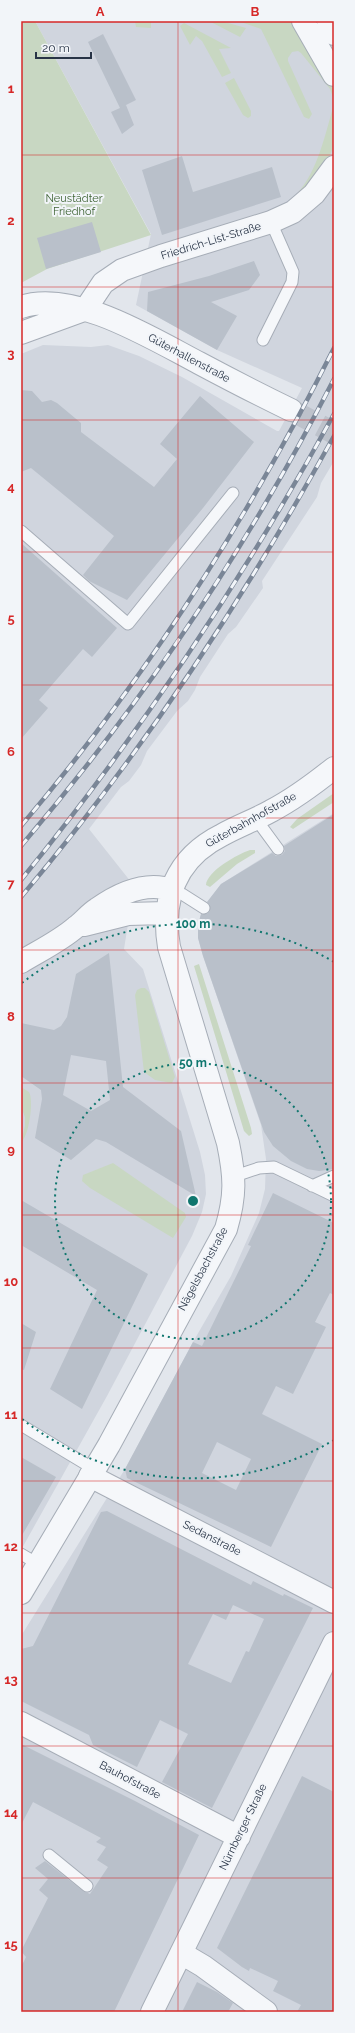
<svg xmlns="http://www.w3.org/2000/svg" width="355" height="2033" viewBox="0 0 355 2033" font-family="Raleway,sans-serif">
<rect width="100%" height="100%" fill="#e2e6ec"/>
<!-- built -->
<path fill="#d0d5de" d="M 35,21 L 334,21 L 334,461 L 321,483 L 317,497 L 262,581 L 263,588 L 236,627 L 228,634 L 200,677 L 195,690 L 188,701 L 177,711 L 147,751 L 141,765 L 129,781 L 121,787 L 89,829 L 131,882 L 128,924 L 124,949 L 143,969 L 200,1152 L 205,1175 L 206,1194 L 202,1212 L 192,1236 L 107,1396 L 21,1550 L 21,354 L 43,345 L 91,347 L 108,345 L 139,356 L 182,377 L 277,431 L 279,431 L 302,388 L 217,350 L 136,305 L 151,234 Z
M 334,813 L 334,2012 L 21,2012 L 21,1636 L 125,1469 L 193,1342 L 231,1276 L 259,1213 L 265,1189 L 266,1159 L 261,1125 L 203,956 L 198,938 L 200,917 L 206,904 L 221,884 Z"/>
<!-- green -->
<path fill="#c8d7c2" d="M 21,21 L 35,21 L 151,235 L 47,269 L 21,283 Z
M 135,21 L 151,21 L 151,28 L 136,27 Z
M 209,21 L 221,21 L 246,28 L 240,37 Z
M 238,21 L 295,21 L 332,81 L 334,86 L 334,100 L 330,89 L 301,53 L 298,51 L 292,52 L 288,58 L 288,61 L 312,114 L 309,119 L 304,117 L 261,29 Z
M 184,23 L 231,48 L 219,49 L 231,73 L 222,77 L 202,41 L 196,36 L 190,45 L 180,26 Z
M 234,78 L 251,111 L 251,116 L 248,118 L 243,115 L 225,83 Z
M 334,104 C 334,117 335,130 334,142 C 331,163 312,181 297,194 C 318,170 325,135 334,104 Z
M 334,793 L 334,802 L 293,829 L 290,827 L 297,819 Z
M 250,850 L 255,850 L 255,853 L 237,864 L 210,887 L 206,885 C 207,871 238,854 250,850 Z
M 199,964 L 251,1128 L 252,1134 L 249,1136 L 244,1131 L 194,966 Z
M 141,988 L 145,988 L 149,992 L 175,1077 L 172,1083 L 155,1080 L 144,1072 L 135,995 L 137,990 Z
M 21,1087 L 29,1092 C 34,1100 29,1137 21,1142 L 25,1126 L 25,1117 L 21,1107 Z
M 113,1163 L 185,1213 L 186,1217 L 173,1238 L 90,1188 L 82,1181 L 83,1175 Z"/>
<!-- building -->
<path fill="#b9c0ca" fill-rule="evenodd" d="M 103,34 L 136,100 L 122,107 L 126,105 L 134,125 L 122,134 L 111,112 L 120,108 L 88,42 Z
M 182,156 L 193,192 L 272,167 L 281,197 L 162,235 L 142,170 Z
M 92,222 L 101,252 L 46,269 L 37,238 Z
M 254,261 L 260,275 L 249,290 L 211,302 L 237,316 L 217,350 L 147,311 L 148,292 L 209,276 Z
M 21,390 L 32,391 L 42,402 L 51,400 L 57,403 L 81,423 L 81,432 L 154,487 L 177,459 L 160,444 L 200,396 L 254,442 L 203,508 L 127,600 L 89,581 L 83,575 L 114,536 L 31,468 L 21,472 Z
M 21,543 L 117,628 L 92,657 L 83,649 L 39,700 L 48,708 L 21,739 Z
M 334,814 L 334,1169 L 319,1171 L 307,1169 L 291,1161 L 273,1146 L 264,1132 L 203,956 L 198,938 L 198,925 L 201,914 L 207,914 L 210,911 L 210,905 L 207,902 L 221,884 L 272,853 L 276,856 L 282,855 L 285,851 L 284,846 Z
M 109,953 L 123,1087 L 181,1131 L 196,1196 L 106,1142 L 96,1139 L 71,1160 L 35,1138 L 42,1099 L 41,1090 L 21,1076 L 21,1023 L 54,1030 L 61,1026 L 67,1017 L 76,974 ZM 71,1055 L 106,1061 L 110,1100 L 91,1111 L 63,1095 Z
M 273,1193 L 334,1223 L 334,1295 L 330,1293 L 315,1322 L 326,1327 L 293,1394 L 276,1386 L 262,1414 L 322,1444 L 271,1547 L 127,1478 L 125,1469 L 193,1342 L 202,1346 L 251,1246 L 248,1245 ZM 217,1442 L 251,1459 L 236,1490 L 202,1473 Z
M 21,1200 L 148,1274 L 82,1409 L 50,1389 L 97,1290 L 21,1245 Z
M 21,1323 L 36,1332 L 24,1370 L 21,1369 Z
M 21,1457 L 56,1477 L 21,1537 Z
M 107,1511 L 251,1585 L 253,1581 L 283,1596 L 284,1594 L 313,1608 L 212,1808 L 162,1782 L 188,1734 L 160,1720 L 137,1767 L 93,1745 L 89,1735 L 21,1701 L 21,1649 L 33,1646 L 101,1512 ZM 233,1605 L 264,1619 L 249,1652 L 246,1651 L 231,1683 L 188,1664 L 213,1614 L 226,1620 Z
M 21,1744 L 135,1801 L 199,1835 L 114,2012 L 21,2012 L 21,1967 L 26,1957 L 21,1951 L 48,1898 L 39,1890 L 48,1879 L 35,1868 L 45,1861 L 83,1891 L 90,1894 L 108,1867 L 97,1860 L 106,1847 L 96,1842 L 101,1838 L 33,1802 L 21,1825 Z
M 302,1776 L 334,1792 L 334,2012 L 297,2012 L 301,2005 L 273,1991 L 278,1981 L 250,1968 L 249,1971 L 242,1967 L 217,1948 Z
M 197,1982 L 217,1992 L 233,2003 L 228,2012 L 182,2012 Z"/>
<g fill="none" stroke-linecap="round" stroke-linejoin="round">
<!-- tertiary-tunnel -->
<path stroke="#bdc2cb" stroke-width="22" stroke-dasharray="22 11" stroke-linecap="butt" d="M 291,410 L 334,433"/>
<!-- service casing -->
<g stroke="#a6adb7" stroke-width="13">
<path id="service" d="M 263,340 L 292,282 L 293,272 L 271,222
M 21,531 L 128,624 L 233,493
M 256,819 L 278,849
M 172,890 L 182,894 L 204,908
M 235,1176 L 259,1168 L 274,1167 L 334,1196
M 312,1186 L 334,1176
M 21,1425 L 94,1469
M 21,1554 L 38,1564
M 49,1855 L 87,1886"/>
</g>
<!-- minor casing -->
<g stroke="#a6adb7" stroke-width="24">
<path id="minor" d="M 90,1476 L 334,1602
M 21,1723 L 239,1837
M 181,1953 L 203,1966 L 266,2012
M 152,2012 L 334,1643"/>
</g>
<!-- tertiary casing -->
<g stroke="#a6adb7" stroke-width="24">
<path id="tertiary" d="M 303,21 L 334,75
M 328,21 L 334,34
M 21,307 C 73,289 153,339 199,363 C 229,379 260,395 291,410
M 85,310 L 103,283 L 122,270 L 161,256 L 271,222 L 293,212 L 314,194 L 334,167
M 21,333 L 84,310
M 84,925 L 128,914 L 166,913
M 21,962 C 39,951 60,941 76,927 C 83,922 89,914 97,909 C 118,894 146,881 172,890
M 21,1593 L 109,1445 L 226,1229 C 236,1195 235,1177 228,1143 L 169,947 C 161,898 176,858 222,835 C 238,826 255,820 271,811 C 294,799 314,784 334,768"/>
</g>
<!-- service -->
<use href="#service" stroke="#f5f7fa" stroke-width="11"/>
<!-- minor -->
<use href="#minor" stroke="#f5f7fa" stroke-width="22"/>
<!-- tertiary -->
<use href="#tertiary" stroke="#f5f7fa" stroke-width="22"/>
<!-- rail casing -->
<g stroke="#7a8697" stroke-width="4.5">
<path id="rail" d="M 21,826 C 145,680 248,519 334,348
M 21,846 C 141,705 249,545 334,379
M 21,880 C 139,735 244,578 334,414
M 21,897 C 141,755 244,599 334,436"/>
</g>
<!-- rail -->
<use href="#rail" stroke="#f2f5f9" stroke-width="3" stroke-dasharray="9" stroke-linecap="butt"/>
</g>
<!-- grid -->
<path fill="none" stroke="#d62828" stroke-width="1" stroke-opacity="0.55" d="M 178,21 L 178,2012M 21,155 L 334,155M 21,287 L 334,287M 21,420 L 334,420M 21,552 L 334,552M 21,685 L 334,685M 21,818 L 334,818M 21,950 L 334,950M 21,1083 L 334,1083M 21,1215 L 334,1215M 21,1348 L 334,1348M 21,1481 L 334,1481M 21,1613 L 334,1613M 21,1746 L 334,1746M 21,1878 L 334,1878"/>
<!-- distance rings -->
<g fill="none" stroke="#0f766e" stroke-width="2" stroke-dasharray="2 4">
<circle cx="193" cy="1201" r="138"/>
<path d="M334 1440A277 277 0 0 1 22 1419M22 983A277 277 0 0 1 334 962"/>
</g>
<g text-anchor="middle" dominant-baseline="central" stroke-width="4" stroke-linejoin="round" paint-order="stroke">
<!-- park labels -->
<g font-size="11" fill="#3e6334" stroke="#f2f5f9">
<text x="74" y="198">Neustädter<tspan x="74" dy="13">Friedhof</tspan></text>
</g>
<!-- street labels -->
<g font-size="11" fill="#283446" stroke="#f2f5f9">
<text transform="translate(211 241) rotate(-17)">Friedrich-List-Straße</text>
<text transform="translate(189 358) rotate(28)">Güterhallenstraße</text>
<text transform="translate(251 820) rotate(-29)">Güterbahnhofstraße</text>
<text transform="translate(203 1269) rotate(-62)">Nägelsbachstraße</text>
<text transform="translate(212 1538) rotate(27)">Sedanstraße</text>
<text transform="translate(130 1780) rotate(28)">Bauhofstraße</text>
<text transform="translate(243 1827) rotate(-64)">Nürnberger Straße</text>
</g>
</g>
<circle cx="193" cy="1201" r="6" fill="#0f766e" stroke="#f2f5f9" stroke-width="2"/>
<g font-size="12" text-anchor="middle" font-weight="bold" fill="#0f766e" stroke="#f2f5f9" stroke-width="4" stroke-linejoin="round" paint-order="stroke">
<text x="193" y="928">100 m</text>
<text x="193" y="1067">50 m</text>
</g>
<!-- border -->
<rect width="355" height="2033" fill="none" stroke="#f2f5f9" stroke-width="44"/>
<!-- scale -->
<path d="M36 52v6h55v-6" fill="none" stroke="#283446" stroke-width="2"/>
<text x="42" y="52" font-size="12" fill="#283446" stroke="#f2f5f9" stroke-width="3" paint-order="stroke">20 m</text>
<rect x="22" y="22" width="311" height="1989" fill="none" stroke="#d62828" stroke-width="1.5"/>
<g font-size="13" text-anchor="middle" font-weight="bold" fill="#d62828">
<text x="100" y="16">A</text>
<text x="255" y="16">B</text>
<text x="11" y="93">1</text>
<text x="11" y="225">2</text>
<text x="11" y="358">3</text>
<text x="11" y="491">4</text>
<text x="11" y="623">5</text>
<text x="11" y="756">6</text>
<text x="11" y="888">7</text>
<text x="11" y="1021">8</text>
<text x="11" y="1154">9</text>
<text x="11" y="1286">10</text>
<text x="11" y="1419">11</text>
<text x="11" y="1551">12</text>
<text x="11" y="1684">13</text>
<text x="11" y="1817">14</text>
<text x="11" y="1949">15</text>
</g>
</svg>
